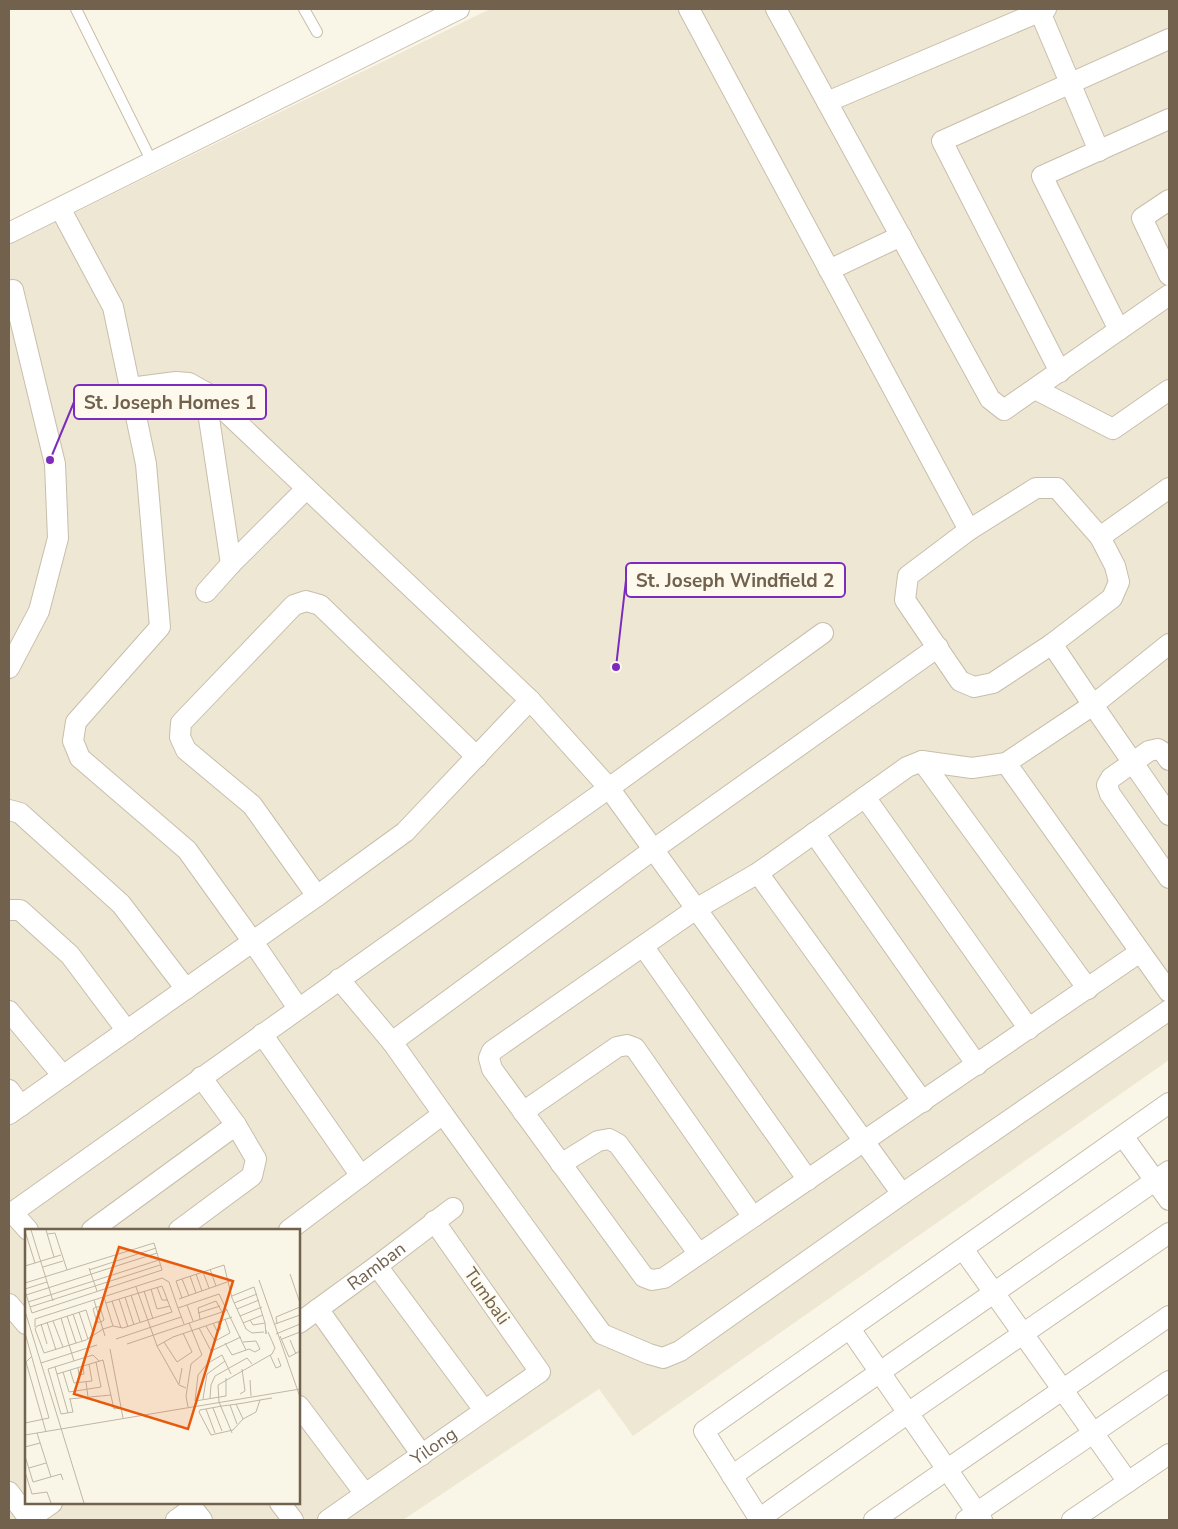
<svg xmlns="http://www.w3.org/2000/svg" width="1178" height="1529" viewBox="0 0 1178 1529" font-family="'Nunito Sans',sans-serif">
<rect width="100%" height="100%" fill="#faf6e7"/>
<!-- residential -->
<path fill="#eee7d3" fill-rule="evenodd" d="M 490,9 L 1169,9 L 1169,1060 L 633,1436 L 599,1389 L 403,1520 L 9,1520 L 9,245 ZM 26,1230 L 299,1230 L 299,1503 L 26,1503 Z"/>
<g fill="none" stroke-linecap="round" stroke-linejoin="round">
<!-- lane casing -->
<g stroke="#c8beab" stroke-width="12">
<path id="lane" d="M 76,9 L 152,162
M 304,9 L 317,32"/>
</g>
<!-- street casing -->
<g stroke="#c8beab" stroke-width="22">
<g id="street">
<path d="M 689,9 L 969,530"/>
<path d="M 776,9 L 990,399 L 1004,410 L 1169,295"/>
<path d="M 1040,12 L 1099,151"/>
<path d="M 827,102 L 1046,9"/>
<path d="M 1169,200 L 1142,218 L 1169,275"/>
<path d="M 60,208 L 113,307 L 146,464 L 160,627 L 76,722 L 73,741 L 80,758 L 187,850 L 253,942 L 298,1008"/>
<path d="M 9,233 L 459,9"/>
<path d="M 829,270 L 901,236"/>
<path d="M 9,292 L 13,290 L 55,464 L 58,538 L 39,611 L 9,668"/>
<path d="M 1119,330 L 1042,176 L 1169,119"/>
<path d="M 1060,372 L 942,141 L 1169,39"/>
<path d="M 130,388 L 176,382 L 189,383 L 205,392 L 530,700 L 609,788 L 902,1194"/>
<path d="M 1035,389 L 1113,429 L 1169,390"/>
<path d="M 205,392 L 231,564"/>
<path d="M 1036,488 L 1057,488 L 1100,537 L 1115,566 L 1119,582 L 1112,598 L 1052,644 L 993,683 L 974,687 L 960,681 L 905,600 L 908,576 L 969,530 Z"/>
<path d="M 1100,537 L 1169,488"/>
<path d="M 206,592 L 231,564 L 306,489"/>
<path d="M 1052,644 L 1093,705 L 1169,815"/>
<path d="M 1169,760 L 1164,753 L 1158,749 L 1149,751 L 1111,778 L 1107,785 L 1110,794 L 1169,878"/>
<path d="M 922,761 L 1088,989"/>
<path d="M 1006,763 L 1169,992"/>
<path d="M 865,797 L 1029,1029"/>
<path d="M 9,810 L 20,813 L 121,904 L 186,989"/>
<path d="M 814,833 L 977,1065"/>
<path d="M 758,873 L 923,1102"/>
<path d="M 317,896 L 252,805 L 186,750 L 180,737 L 181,723 L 294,605 L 306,601 L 320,605 L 477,757"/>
<path d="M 9,910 L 20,910 L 70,955 L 127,1031"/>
<path d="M 643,946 L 808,1180"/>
<path d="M 1140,952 L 664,1278 L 652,1280 L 644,1277 L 492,1069 L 489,1058 L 492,1051 L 696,909 L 758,873 L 907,767 L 922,761 L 972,768 L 1006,763 L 1093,705 L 1169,644"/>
<path d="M 9,1011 L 63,1076"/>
<path d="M 262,1034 L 361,1176"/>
<path d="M 392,1042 L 654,849 L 938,647"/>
<path d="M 9,1090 L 21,1106"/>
<path d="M 523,1112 L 617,1047 L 627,1045 L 635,1048 L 753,1217"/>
<path d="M 9,1114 L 317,896 L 405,832 L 530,700"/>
<path d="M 443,1114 L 602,1334 L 649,1354 L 663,1358 L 680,1351 L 902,1194 L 1169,1010"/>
<path d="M 1123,1136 L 1169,1200"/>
<path d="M 561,1164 L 598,1141 L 609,1139 L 618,1144 L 699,1254"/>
<path d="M 12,1212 L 28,1230"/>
<path d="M 9,1215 L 609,788 L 823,633"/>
<path d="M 92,1230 L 236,1125"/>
<path d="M 179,1230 L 252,1176 L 256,1159 L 236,1125 L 201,1077"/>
<path d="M 289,1230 L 443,1114 L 392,1042 L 339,979"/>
<path d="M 963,1249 L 1128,1482"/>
<path d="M 377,1266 L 484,1410"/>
<path d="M 9,1304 L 26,1324"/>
<path d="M 318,1309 L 422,1455"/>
<path id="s1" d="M 299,1323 L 377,1266 L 453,1208"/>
<path d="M 850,1329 L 982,1520"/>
<path d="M 299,1406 L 365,1494"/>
<path d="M 732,1476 C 877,1373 1023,1273 1169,1171"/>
<path d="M 9,1492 L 30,1520"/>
<path d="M 189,1503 L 202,1520"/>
<path d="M 280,1503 L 293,1520"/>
<path d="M 29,1519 L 52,1503"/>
<path d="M 759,1519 L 908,1413 L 1169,1233"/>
<path d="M 176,1520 L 193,1508"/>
<path id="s2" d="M 328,1520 L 540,1372 L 434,1221"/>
<path d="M 760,1520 L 704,1431 L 1169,1103"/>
<path d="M 874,1520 L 1169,1316"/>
<path d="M 966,1520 L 1169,1381"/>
<path d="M 1072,1520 L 1169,1454"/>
</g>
</g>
<!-- lane -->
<use href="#lane" stroke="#fff" stroke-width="10"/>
<!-- street -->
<use href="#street" stroke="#fff" stroke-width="20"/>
</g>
<g text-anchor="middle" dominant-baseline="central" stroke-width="4" stroke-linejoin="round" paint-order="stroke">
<!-- street labels -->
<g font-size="18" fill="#72614d" stroke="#fdfaed">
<text stroke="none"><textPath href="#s1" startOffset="96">Ramban</textPath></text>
<text transform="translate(487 1296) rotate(55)">Tumbali</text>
<text stroke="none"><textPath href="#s2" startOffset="129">Yilong</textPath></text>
</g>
</g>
<!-- overview -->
<g transform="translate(25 1229)">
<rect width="275" height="275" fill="#faf6e7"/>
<path fill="none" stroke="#c0b6a4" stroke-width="1" d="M 6,1 L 28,72M 21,1 L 29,28M 0,2 L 10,34M 22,5 L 30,4 L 42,41M 0,37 L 36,26M 18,38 L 38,32M 64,39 L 72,62M 185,40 L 191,57M 64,41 L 131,19M 178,43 L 184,59M 171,45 L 177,62M 265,45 L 275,74M 165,47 L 171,64M 157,50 L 164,67M 234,51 L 275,168M 0,54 L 129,14 L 137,41 L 7,84 L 0,62M 111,58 L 132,117 L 154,156 L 161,159M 132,58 L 137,71 L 143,71M 0,60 L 22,53M 126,60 L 132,80 L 145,77M 119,62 L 128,90M 1,66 L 132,24M 106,66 L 115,93M 207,67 L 229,58 L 240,94M 79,68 L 88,97M 100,68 L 109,96M 157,69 L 151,52 L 199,36 L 207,69 L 221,100 L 227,104 L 239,103M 94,70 L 103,98M 154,70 L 205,52M 69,71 L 80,107M 87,72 L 96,99M 3,73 L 134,31M 209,74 L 232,65M 162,76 L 168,92M 5,78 L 135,36M 71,78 L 75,78 L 79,91 L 76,93M 71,78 L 68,80 L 72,93 L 76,93M 212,80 L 234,71M 0,82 L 59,274M 54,83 L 63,110M 173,84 L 195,77M 48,85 L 57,112M 42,87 L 51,114M 215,87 L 237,78M 36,89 L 49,132M 175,90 L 173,79 L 191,72 L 197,83M 225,91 L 228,96 L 240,94 L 241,105 L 241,101M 28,92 L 38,118M 22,93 L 31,121M 188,94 L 192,102 L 196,100 L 193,93M 218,94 L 238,86M 16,95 L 22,115M 159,95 L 153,79 L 194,65 L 221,121M 250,95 L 275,86M 252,95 L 251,88 L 275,78M 181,97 L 190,112 L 205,104 L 200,90M 10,98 L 10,90 L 137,49 L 144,53 L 153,79M 174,99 L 186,122 L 216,108M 68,103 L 61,81 L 12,97 L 10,100 L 19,124 L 61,111 L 78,100 L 88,97 L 98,99 L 147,83 L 137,57 L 81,74M 0,104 L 24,189 L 0,194M 251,105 L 275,95M 255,107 L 264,128 L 275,122M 91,110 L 156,88M 257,110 L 275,103M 265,111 L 271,125M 139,113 L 152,133 L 167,123 L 158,104M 200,114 L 207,126 L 224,120 L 230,123 L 235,120 L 231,112 L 218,113M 102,115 L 203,81M 132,117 L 148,108 L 207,88M 85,120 L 98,189M 245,126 L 251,139 L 256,137 L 253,129M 6,128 L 1,133 L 21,203M 16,134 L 72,116M 30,138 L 43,184M 53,139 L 54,146 L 59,145 L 58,137M 45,141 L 49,154 L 67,152 L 64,135M 38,143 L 44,163 L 76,158 L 71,133M 32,145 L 78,131 L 89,180 L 96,179M 201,149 L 201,167 L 170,172 L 173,146 L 183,134 L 197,126 L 206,145M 225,151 L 226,167M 61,153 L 63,168M 154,155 L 157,139M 215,165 L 220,162 L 217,140M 185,169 L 186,156 L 190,147 L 222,129 L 227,135M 44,170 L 86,166M 45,170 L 48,183 L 36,185 L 23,140 L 68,126 L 74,132M 178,170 L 182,145 L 200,132M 235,171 L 231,183 L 218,190 L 208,201 L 186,206 L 174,183 L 175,181 L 197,177 L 205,176 L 219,174 L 235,171 L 247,169M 211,175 L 218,190M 205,176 L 212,195M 163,178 L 161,167 L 166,135 L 177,126 L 164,94M 188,179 L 197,202M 181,180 L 190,204M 12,204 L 26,248M 207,204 L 194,173 L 193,156 L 247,125 L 250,119 L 243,103M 0,206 L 275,160M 0,218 L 15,214M 0,227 L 8,253 L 36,245 L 38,251M 4,239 L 21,234M 0,243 L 7,265 L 22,263 L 26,274"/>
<path fill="#e8590c" fill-opacity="0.15" stroke="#e8590c" stroke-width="2.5" d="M 94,18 L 208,52 L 163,200 L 49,165 Z"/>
<rect width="275" height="275" fill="none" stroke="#72614d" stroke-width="2.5"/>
</g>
<!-- callouts -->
<path fill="none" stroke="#7b2cbf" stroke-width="2" d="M50 460L74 402M616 667L626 580"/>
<g fill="#7b2cbf" stroke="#fdfaed" stroke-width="2">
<circle cx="50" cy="460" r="5"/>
<circle cx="616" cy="667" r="5"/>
</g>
<g fill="#fdfaed" stroke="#7b2cbf" stroke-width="2">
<rect x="74" y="385" width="192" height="34" rx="5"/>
<rect x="626" y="563" width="219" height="34" rx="5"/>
</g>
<g font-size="19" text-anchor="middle" font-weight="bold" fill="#72614d">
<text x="170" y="409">St. Joseph Homes 1</text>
<text x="735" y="587">St. Joseph Windfield 2</text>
</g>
<!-- border -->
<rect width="1178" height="1529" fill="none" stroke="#72614d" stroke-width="20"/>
</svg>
